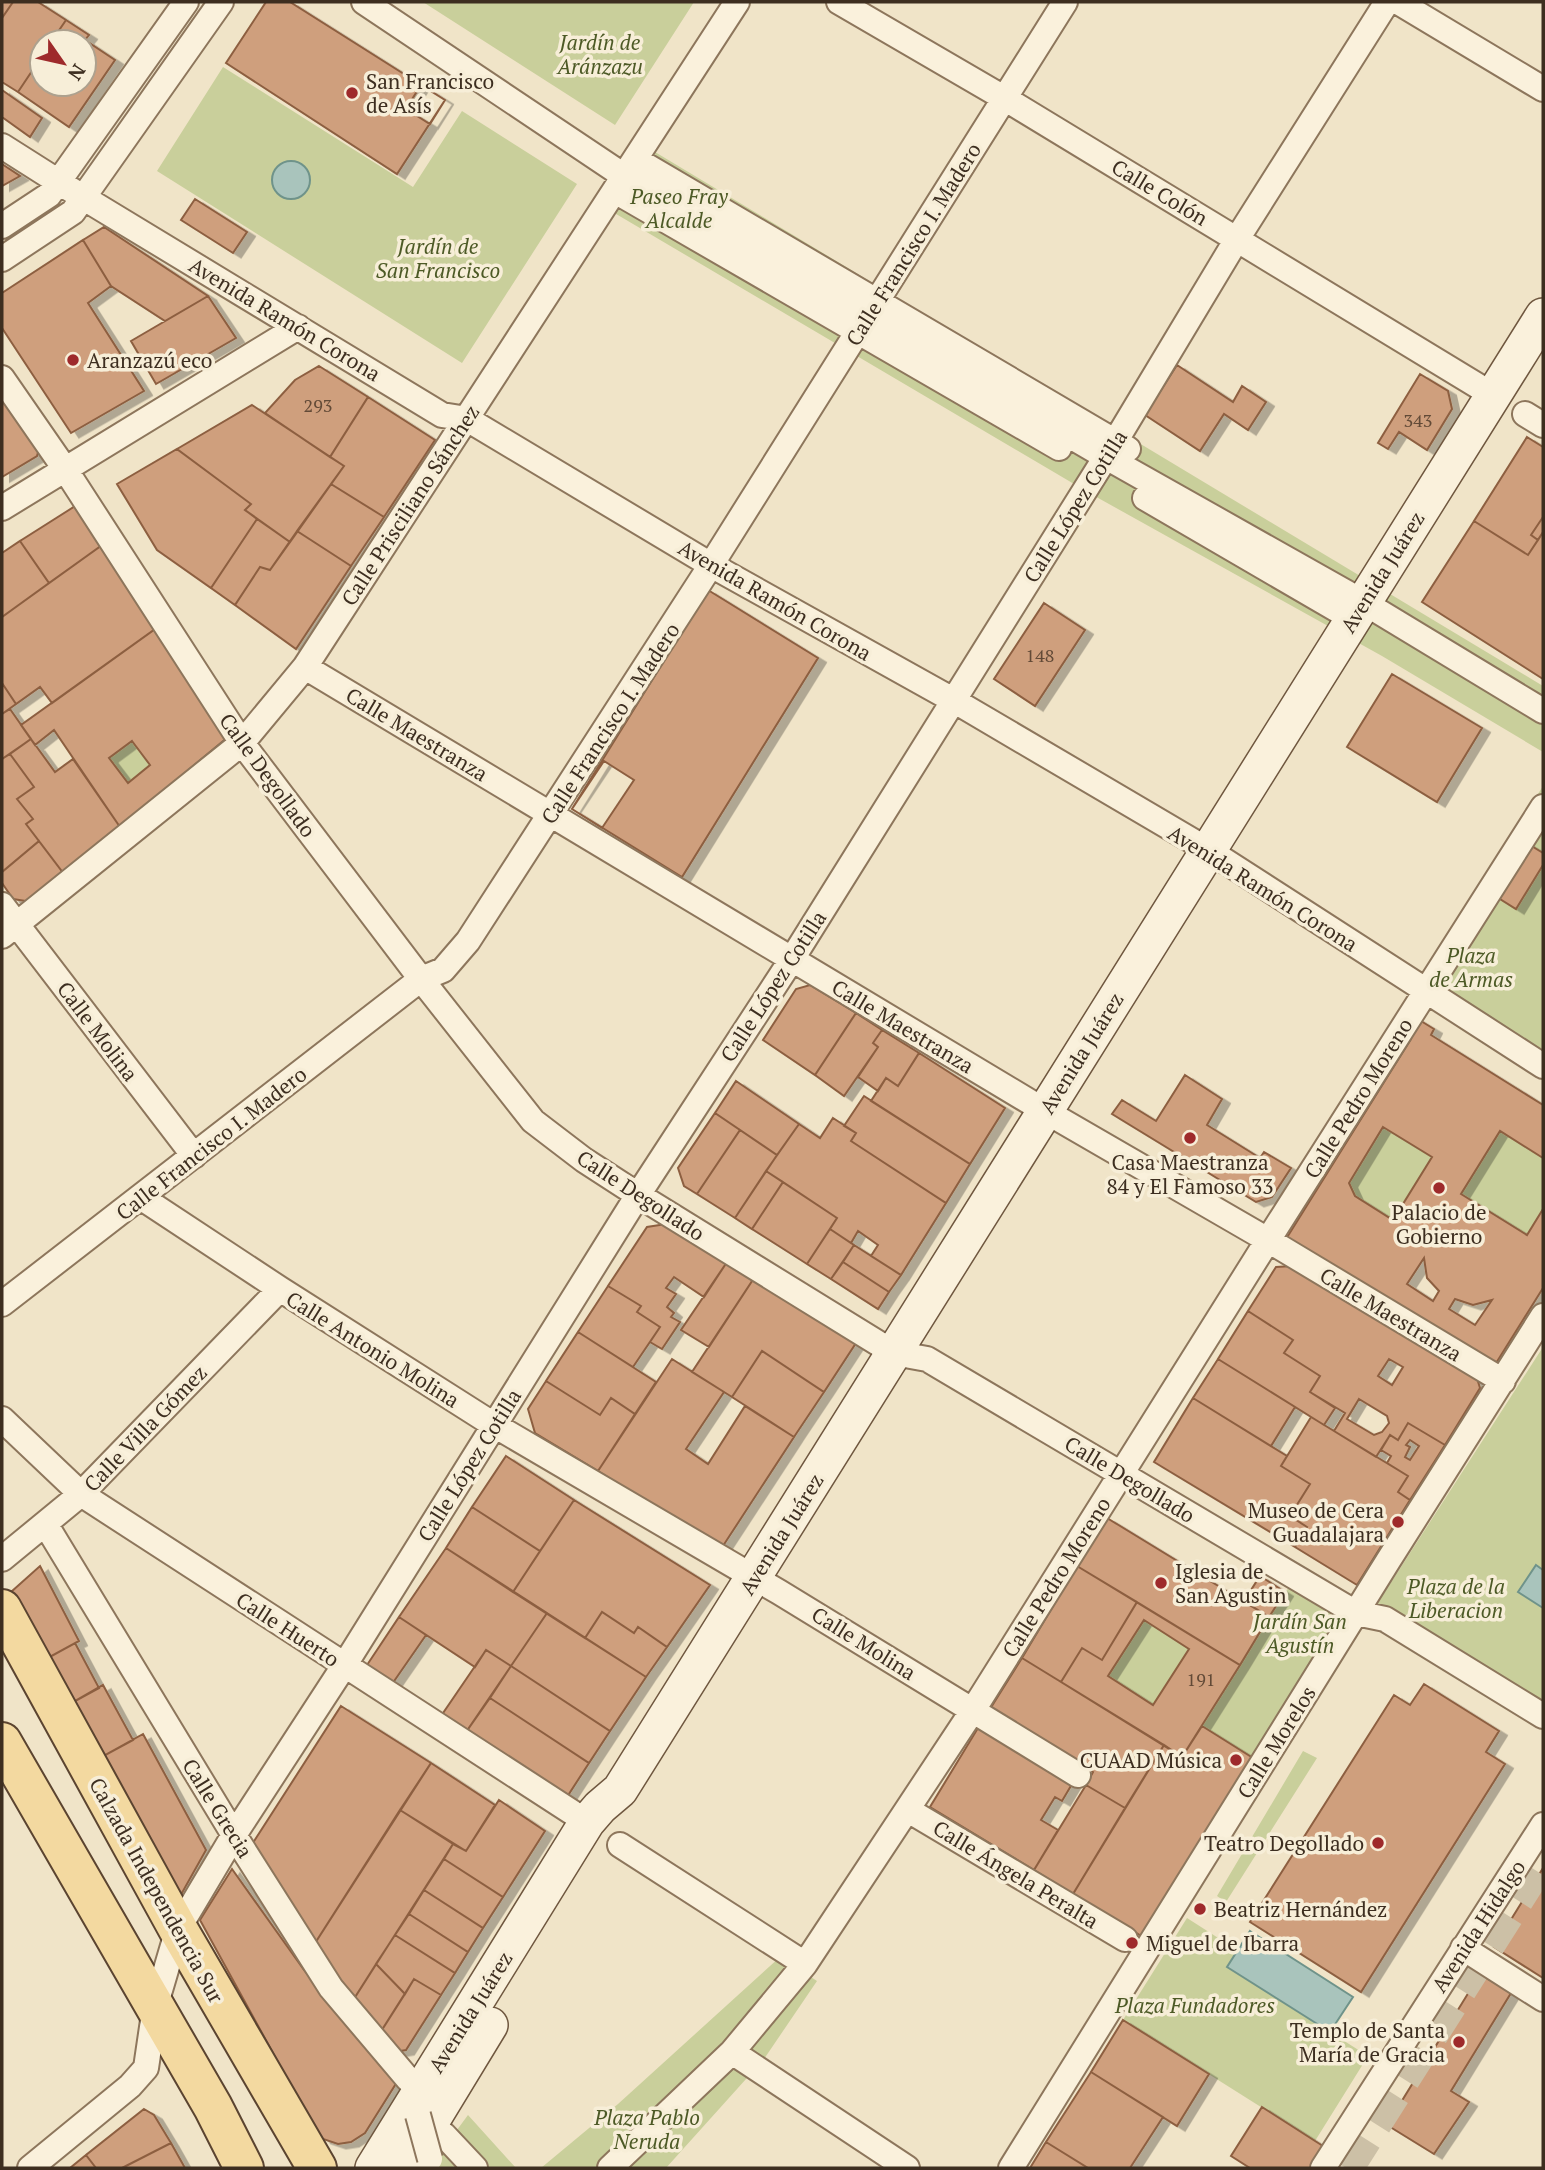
<svg xmlns="http://www.w3.org/2000/svg" width="1545" height="2170" viewBox="0 0 1545 2170" font-family="'PT Serif',serif">
<defs>
<filter id="shadow"><feDropShadow dx="8" dy="4.5" stdDeviation="0" flood-color="#0004"/></filter>
</defs>
<rect width="100%" height="100%" fill="#f0e4c8"/>
<!-- green -->
<path fill="#c9cf9b" d="M 423,2 L 694,2 L 615,125 Z
M 223,67 L 413,187 L 462,111 L 577,184 L 462,363 L 157,171 Z
M 650,149 L 1543,686 L 1543,752 L 1382,656 L 1091,494 L 611,211 Z
M 132,741 L 150,765 L 128,783 L 109,758 Z
M 1543,786 L 1543,1054 L 1422,978 Z
M 1383,1127 L 1432,1157 L 1393,1220 L 1355,1196 L 1349,1183 Z
M 1500,1131 L 1543,1158 L 1543,1209 L 1527,1235 L 1461,1194 Z
M 1543,1347 L 1543,1570 L 1536,1565 L 1519,1592 L 1543,1608 L 1543,1726 L 1368,1618 Z
M 1292,1582 L 1328,1605 L 1338,1638 L 1261,1763 L 1202,1726 Z
M 1144,1620 L 1189,1649 L 1153,1705 L 1108,1676 Z
M 1303,1751 L 1317,1758 L 1226,1902 L 1217,1896 Z
M 1187,1918 L 1237,1950 L 1227,1967 L 1368,2056 L 1315,2141 L 1123,2020 Z
M 780,1957 L 817,1981 L 764,2059 L 666,2168 L 541,2168 L 618,2104 Z
M 468,2115 L 516,2168 L 429,2168 Z"/>
<!-- water -->
<path fill="#a9c4bc" stroke="#6f938a" stroke-width="2" d="M272 180a19 19 0 1 1 38 0a19 19 0 1 1-38 0Z
M 1536,1565 L 1543,1570 L 1543,1608 L 1518,1592 Z
M 1250,1931 L 1353,1997 L 1330,2032 L 1227,1967 Z"/>
<!-- building -->
<path fill="#cf9f7d" stroke="#8d5f41" stroke-width="2" fill-rule="evenodd" filter="url(#shadow)" d="M 2,2 L 13,2 L 2,18 Z
M 13,2 L 38,2 L 66,20 L 51,42 L 42,42 L 42,56 L 18,92 L 2,82 L 2,18 Z
M 266,2 L 290,2 L 445,100 L 397,174 L 226,63 Z
M 66,20 L 89,35 L 85,40 L 115,60 L 69,127 L 18,92 L 42,56 L 42,84 L 84,84 L 84,42 L 51,42 Z
M 421,85 L 445,100 L 430,124 L 406,109 Z
M 2,90 L 42,118 L 30,137 L 2,117 Z
M 2,164 L 20,176 L 2,186 Z
M 195,199 L 247,232 L 233,253 L 181,220 Z
M 104,227 L 208,296 L 165,321 L 111,286 L 83,240 Z
M 83,240 L 111,286 L 88,303 L 144,391 L 71,433 L 2,328 L 2,293 Z
M 208,296 L 236,338 L 156,384 L 131,341 Z
M 1177,365 L 1233,402 L 1242,386 L 1266,402 L 1248,430 L 1224,414 L 1200,451 L 1145,415 Z
M 319,366 L 368,397 L 330,457 L 265,413 L 295,380 Z
M 1420,374 L 1448,391 L 1452,409 L 1427,450 L 1399,432 L 1388,449 L 1378,443 Z
M 2,385 L 41,442 L 37,456 L 2,477 Z
M 368,397 L 435,440 L 384,517 L 331,484 L 344,466 L 330,457 Z
M 252,405 L 344,466 L 290,542 L 245,510 L 251,504 L 177,449 Z
M 1527,437 L 1543,447 L 1543,517 L 1531,535 L 1538,540 L 1528,555 L 1474,521 Z
M 177,449 L 251,504 L 245,510 L 257,519 L 211,588 L 157,550 L 117,484 Z
M 331,484 L 384,517 L 351,566 L 297,531 Z
M 80,503 L 105,543 L 49,583 L 20,541 Z
M 1543,517 L 1543,532 L 1538,540 L 1531,535 Z
M 257,519 L 290,542 L 270,570 L 260,567 L 235,605 L 211,588 Z
M 1474,521 L 1528,555 L 1543,532 L 1543,679 L 1422,602 Z
M 297,531 L 351,566 L 296,649 L 235,605 L 260,567 L 270,570 Z
M 20,541 L 49,583 L 2,617 L 2,553 Z
M 105,543 L 158,627 L 52,703 L 40,687 L 16,704 L 2,683 L 2,617 Z
M 708,590 L 818,658 L 682,877 L 572,809 Z
M 1044,603 L 1085,630 L 1035,706 L 994,679 Z
M 158,627 L 228,737 L 120,827 L 54,730 L 35,745 L 21,725 ZM 132,741 L 150,765 L 128,783 L 109,758 Z
M 1392,674 L 1482,728 L 1437,802 L 1347,747 Z
M 2,683 L 16,704 L 2,714 Z
M 10,709 L 31,739 L 2,759 L 2,714 Z
M 31,739 L 55,772 L 73,759 L 120,827 L 64,874 L 26,824 L 33,819 L 17,799 L 34,787 L 10,754 Z
M 10,754 L 34,787 L 17,799 L 33,819 L 26,824 L 39,841 L 2,872 L 2,759 Z
M 604,761 L 634,780 L 602,828 L 572,809 Z
M 39,841 L 64,874 L 32,902 L 13,899 L 2,883 L 2,872 Z
M 1525,842 L 1543,853 L 1543,865 L 1516,909 L 1492,894 Z
M 810,985 L 856,1013 L 815,1075 L 763,1040 L 796,989 Z
M 856,1013 L 882,1030 L 873,1043 L 878,1047 L 844,1096 L 815,1075 Z
M 1416,1018 L 1434,1029 L 1431,1035 L 1543,1105 L 1543,1158 L 1500,1131 L 1461,1194 L 1527,1235 L 1543,1209 L 1543,1288 L 1493,1368 L 1286,1239 L 1411,1039 L 1406,1035 ZM 1383,1127 L 1432,1157 L 1393,1220 L 1355,1196 L 1349,1183 ZM 1424,1258 L 1427,1278 L 1439,1291 L 1433,1301 L 1407,1284 ZM 1455,1299 L 1473,1305 L 1492,1300 L 1475,1325 L 1449,1309 Z
M 882,1030 L 919,1053 L 898,1086 L 886,1078 L 878,1091 L 858,1077 L 878,1047 L 873,1043 Z
M 919,1053 L 1005,1108 L 970,1164 L 871,1101 L 886,1078 L 898,1086 Z
M 1185,1075 L 1222,1099 L 1207,1125 L 1260,1158 L 1264,1152 L 1291,1168 L 1272,1197 L 1256,1202 L 1112,1114 L 1122,1100 L 1156,1121 Z
M 736,1081 L 799,1124 L 777,1155 L 715,1113 Z
M 864,1096 L 970,1164 L 946,1203 L 851,1141 L 856,1133 L 844,1126 Z
M 715,1113 L 740,1130 L 697,1194 L 684,1186 L 678,1168 Z
M 833,1118 L 856,1133 L 851,1141 L 946,1203 L 901,1275 L 871,1256 L 878,1245 L 858,1231 L 851,1243 L 830,1229 L 837,1218 L 766,1171 L 799,1124 L 820,1138 Z
M 740,1130 L 777,1155 L 735,1218 L 697,1194 Z
M 766,1171 L 783,1182 L 752,1229 L 735,1218 Z
M 783,1182 L 837,1218 L 807,1264 L 752,1229 Z
M 666,1224 L 727,1262 L 704,1297 L 674,1277 L 666,1288 L 676,1294 L 667,1307 L 674,1313 L 671,1317 L 680,1322 L 662,1349 L 650,1342 L 660,1327 L 637,1312 L 641,1306 L 608,1286 L 647,1227 Z
M 830,1229 L 854,1245 L 831,1279 L 807,1264 Z
M 854,1245 L 901,1275 L 889,1292 L 843,1262 Z
M 727,1262 L 754,1278 L 709,1347 L 681,1330 Z
M 843,1262 L 889,1292 L 878,1309 L 831,1279 Z
M 1293,1266 L 1476,1375 L 1480,1388 L 1445,1445 L 1408,1423 L 1398,1440 L 1390,1435 L 1376,1457 L 1334,1431 L 1345,1413 L 1310,1392 L 1320,1376 L 1284,1353 L 1293,1340 L 1248,1311 L 1276,1267 ZM 1389,1359 L 1403,1367 L 1392,1385 L 1378,1376 ZM 1359,1399 L 1387,1416 L 1389,1423 L 1382,1432 L 1374,1435 L 1347,1419 Z
M 754,1278 L 856,1343 L 824,1392 L 762,1351 L 732,1397 L 692,1372 Z
M 608,1286 L 641,1306 L 637,1312 L 660,1327 L 633,1367 L 578,1332 Z
M 1248,1311 L 1293,1340 L 1284,1353 L 1320,1376 L 1310,1392 L 1335,1408 L 1324,1425 L 1218,1359 Z
M 578,1332 L 656,1382 L 635,1414 L 611,1398 L 600,1415 L 546,1381 Z
M 762,1351 L 824,1392 L 794,1437 L 732,1397 Z
M 672,1359 L 724,1392 L 686,1449 L 708,1464 L 745,1406 L 794,1437 L 721,1549 L 598,1471 Z
M 1218,1359 L 1295,1407 L 1271,1446 L 1193,1398 Z
M 546,1381 L 600,1415 L 611,1398 L 635,1414 L 598,1471 L 535,1433 L 528,1409 Z
M 1193,1398 L 1287,1456 L 1281,1466 L 1310,1484 L 1290,1516 L 1307,1527 L 1295,1547 L 1154,1462 Z
M 1311,1417 L 1408,1476 L 1398,1492 L 1410,1500 L 1357,1585 L 1295,1547 L 1307,1527 L 1290,1516 L 1310,1484 L 1281,1466 Z
M 1408,1423 L 1445,1445 L 1410,1500 L 1398,1492 L 1408,1476 L 1387,1463 L 1391,1456 L 1381,1450 L 1390,1435 L 1398,1440 ZM 1410,1440 L 1419,1446 L 1410,1460 L 1405,1457 L 1410,1447 L 1406,1445 Z
M 506,1456 L 574,1500 L 540,1551 L 472,1507 Z
M 574,1500 L 710,1585 L 667,1647 L 638,1627 L 634,1633 L 602,1612 L 585,1638 L 513,1592 Z
M 472,1507 L 540,1551 L 513,1592 L 446,1548 Z
M 1107,1518 L 1269,1617 L 1240,1665 L 1077,1566 Z
M 446,1548 L 547,1613 L 511,1666 L 486,1650 L 475,1667 L 399,1617 Z
M 40,1566 L 79,1641 L 46,1659 L 11,1592 Z
M 1077,1566 L 1137,1602 L 1102,1660 L 1082,1648 L 1061,1682 L 1022,1658 Z
M 1260,1576 L 1285,1592 L 1269,1617 L 1244,1601 Z
M 1137,1602 L 1240,1665 L 1182,1757 L 1061,1682 L 1082,1648 L 1102,1660 ZM 1144,1620 L 1189,1649 L 1153,1705 L 1108,1676 Z
M 602,1612 L 634,1633 L 638,1627 L 667,1647 L 646,1677 L 585,1638 Z
M 547,1613 L 646,1677 L 610,1731 L 511,1666 Z
M 399,1617 L 426,1635 L 390,1687 L 367,1665 Z
M 75,1643 L 99,1688 L 70,1704 L 46,1659 Z
M 486,1650 L 511,1666 L 464,1735 L 439,1719 Z
M 1022,1658 L 1164,1745 L 1125,1808 L 1086,1785 L 1093,1772 L 990,1709 Z
M 511,1666 L 610,1731 L 589,1763 L 490,1698 Z
M 1424,1684 L 1499,1731 L 1486,1752 L 1505,1764 L 1361,1992 L 1250,1922 L 1394,1695 L 1410,1705 Z
M 103,1685 L 133,1740 L 100,1758 L 70,1704 Z
M 490,1698 L 589,1763 L 565,1800 L 464,1735 Z
M 341,1706 L 431,1763 L 312,1948 L 249,1849 Z
M 981,1723 L 1075,1779 L 1062,1801 L 1055,1797 L 1041,1820 L 1058,1830 L 1034,1870 L 930,1807 Z
M 1202,1726 L 1253,1758 L 1143,1937 L 1073,1894 L 1164,1745 L 1182,1757 Z
M 143,1734 L 206,1850 L 178,1900 L 100,1758 Z
M 431,1763 L 495,1805 L 466,1851 L 400,1810 Z
M 1086,1785 L 1125,1808 L 1073,1894 L 1034,1870 Z
M 499,1800 L 545,1831 L 503,1897 L 444,1859 L 453,1844 L 466,1851 Z
M 400,1810 L 453,1844 L 352,2002 L 312,1948 Z
M 444,1859 L 503,1897 L 483,1928 L 424,1890 Z
M 1543,1868 L 1543,1978 L 1494,1947 Z
M 232,1869 L 304,1970 L 397,2082 L 365,2133 L 351,2142 L 338,2144 L 323,2139 L 313,2126 L 200,1920 Z
M 424,1890 L 483,1928 L 468,1952 L 409,1914 Z
M 409,1914 L 468,1952 L 455,1973 L 395,1935 Z
M 395,1935 L 455,1973 L 441,1995 L 414,1979 L 405,1994 L 376,1964 Z
M 376,1964 L 405,1994 L 380,2033 L 352,2002 Z
M 1480,1974 L 1511,1993 L 1451,2091 L 1469,2102 L 1434,2154 L 1387,2125 Z
M 414,1979 L 441,1995 L 406,2050 L 395,2052 L 380,2033 Z
M 1123,2020 L 1209,2074 L 1177,2126 L 1091,2072 Z
M 1091,2072 L 1163,2117 L 1130,2168 L 1088,2168 L 1046,2142 Z
M 1262,2107 L 1326,2148 L 1314,2168 L 1250,2168 L 1231,2156 Z
M 144,2109 L 154,2115 L 171,2143 L 122,2168 L 96,2168 L 86,2155 Z
M 1046,2142 L 1088,2168 L 1030,2168 Z
M 171,2143 L 185,2168 L 122,2168 Z
M 86,2155 L 96,2168 L 70,2168 Z"/>
<g fill="none" stroke-linecap="round" stroke-linejoin="round">
<!-- secondary-tunnel -->
<path stroke="#ccc0a6" stroke-width="35" stroke-dasharray="35 18" stroke-linecap="butt" d="M 1346,2168 L 1543,1857"/>
<!-- street casing -->
<g stroke="#8d765c" stroke-width="28">
<path id="street" d="M 364,2 L 615,170 L 1106,457 L 1363,602 L 1543,711
M 839,2 L 1004,98 L 1478,386
M 1398,2 L 1543,89
M 2,146 L 84,198 L 442,415 L 467,419 L 711,565 L 953,700 L 1208,850 L 1543,1066
M 635,159 L 1128,449
M 615,191 L 1059,448
M 2,226 L 49,195 L 186,2
M 2,259 L 73,212 L 221,2
M 2,378 L 65,469 L 242,743 L 421,979 L 533,1121 L 584,1160 L 638,1195 L 894,1353 L 927,1359 L 1356,1613 L 1385,1619 L 1543,1716
M 1525,414 L 1543,425
M 1145,498 L 1353,619
M 2,508 L 298,327
M 305,667 L 1045,1111 L 1268,1240 L 1503,1381
M 2,905 L 194,1156
M 2,936 L 242,743 L 305,667 L 737,2
M 142,1198 L 280,1289 L 494,1425 L 779,1592 L 1078,1775
M 2,1304 L 421,979 L 443,970 L 468,941 L 711,565 L 1065,2
M 2,1419 L 81,1494 L 587,1822
M 46,1525 L 234,1835 L 331,1988 L 408,2079
M 2,1559 L 81,1494 L 280,1289
M 908,1810 L 1125,1939
M 620,1845 L 805,1964
M 1463,1948 L 1543,1999
M 732,2052 L 907,2168
M 444,2135 L 475,2168
M 30,2168 L 130,2086 L 146,2068 L 155,2007 L 178,1929 L 234,1835 L 344,1666 L 638,1195 L 792,959 L 1112,447 L 1237,239 L 1387,2
M 610,2168 L 732,2052 L 805,1964 L 973,1710 L 1268,1240 L 1543,807
M 1011,2168 L 1388,1561 L 1543,1316
M 1323,2168 L 1543,1825"/>
</g>
<!-- secondary casing -->
<g stroke="#6f573f" stroke-width="38">
<path id="secondary" d="M 373,2168 L 587,1822 L 600,1807 L 620,1790 L 1543,316
M 403,2168 L 490,2025"/>
</g>
<!-- primary casing -->
<g stroke="#5b4430" stroke-width="42">
<path id="primary" d="M 2,1609 L 178,1929 L 317,2168
M 2,1742 L 213,2107 L 244,2168"/>
</g>
<!-- street -->
<use href="#street" stroke="#faf1dc" stroke-width="24"/>
<!-- secondary -->
<use href="#secondary" stroke="#faf1dc" stroke-width="35"/>
<!-- primary -->
<use href="#primary" stroke="#f3d9a0" stroke-width="38"/>
<!-- street-bridge casing -->
<g stroke="#8d765c" stroke-width="28" stroke-linecap="butt">
<path id="street-bridge" d="M 418,2115 L 430,2159"/>
</g>
<!-- street-bridge -->
<use href="#street-bridge" stroke="#faf1dc" stroke-width="24"/>
</g>
<!-- markers -->
<g fill="#9e2a2b" stroke="#f7eed8" stroke-width="2.5">
<circle cx="352" cy="93" r="7"/>
<circle cx="73" cy="360" r="7"/>
<circle cx="1190" cy="1138" r="7"/>
<circle cx="1439" cy="1188" r="7"/>
<circle cx="1398" cy="1522" r="7"/>
<circle cx="1161" cy="1583" r="7"/>
<circle cx="1236" cy="1760" r="7"/>
<circle cx="1378" cy="1843" r="7"/>
<circle cx="1200" cy="1909" r="7"/>
<circle cx="1132" cy="1943" r="7"/>
<circle cx="1459" cy="2042" r="7"/>
</g>
<g text-anchor="middle" dominant-baseline="central" stroke-width="7" stroke-linejoin="round" paint-order="stroke">
<!-- number labels -->
<g font-size="18" fill="#624a37">
<text x="318" y="405">293</text>
<text x="1418" y="420">343</text>
<text x="1040" y="655">148</text>
<text x="1201" y="1679">191</text>
</g>
<!-- park labels -->
<g font-size="21" font-style="italic" fill="#4d5a26" stroke="#f7eed8">
<text x="600" y="42">Jardín de<tspan x="600" dy="24">Aránzazu</tspan></text>
<text x="679" y="196">Paseo Fray<tspan x="679" dy="24">Alcalde</tspan></text>
<text x="438" y="246">Jardín de<tspan x="438" dy="24">San Francisco</tspan></text>
<text x="1471" y="955">Plaza<tspan x="1471" dy="24">de Armas</tspan></text>
<text x="1456" y="1586">Plaza de la<tspan x="1456" dy="24">Liberacion</tspan></text>
<text x="1300" y="1621">Jardín San<tspan x="1300" dy="24">Agustín</tspan></text>
<text x="1195" y="2005">Plaza Fundadores</text>
<text x="647" y="2117">Plaza Pablo<tspan x="647" dy="24">Neruda</tspan></text>
</g>
<!-- poi labels -->
<g font-size="21" fill="#3d2e20" stroke="#f7eed8" text-anchor="start">
<text x="366" y="81">San Francisco<tspan x="366" dy="24">de Asís</tspan></text>
<text x="87" y="360">Aranzazú eco</text>
<text x="1190" y="1162" text-anchor="middle">Casa Maestranza<tspan x="1190" dy="24">84 y El Famoso 33</tspan></text>
<text x="1439" y="1212" text-anchor="middle">Palacio de<tspan x="1439" dy="24">Gobierno</tspan></text>
<text x="1384" y="1510" text-anchor="end">Museo de Cera<tspan x="1384" dy="24">Guadalajara</tspan></text>
<text x="1175" y="1571">Iglesia de<tspan x="1175" dy="24">San Agustin</tspan></text>
<text x="1222" y="1760" text-anchor="end">CUAAD Música</text>
<text x="1364" y="1843" text-anchor="end">Teatro Degollado</text>
<text x="1214" y="1909">Beatriz Hernández</text>
<text x="1146" y="1943">Miguel de Ibarra</text>
<text x="1445" y="2030" text-anchor="end">Templo de Santa<tspan x="1445" dy="24">María de Gracia</tspan></text>
</g>
<!-- street labels -->
<g font-size="21" fill="#3d2e20" stroke="#f7eed8">
<text transform="translate(1160 192) rotate(31)">Calle Colón</text>
<text transform="translate(913 244) rotate(-58)">Calle Francisco I. Madero</text>
<text transform="translate(285 319) rotate(31)">Avenida Ramón Corona</text>
<text transform="translate(410 505) rotate(-57)">Calle Prisciliano Sánchez</text>
<text transform="translate(1075 506) rotate(-58)">Calle López Cotilla</text>
<text transform="translate(1382 572) rotate(-58)">Avenida Juárez</text>
<text transform="translate(775 600) rotate(30)">Avenida Ramón Corona</text>
<text transform="translate(610 723) rotate(-57)">Calle Francisco I. Madero</text>
<text transform="translate(417 734) rotate(31)">Calle Maestranza</text>
<text transform="translate(268 775) rotate(54)">Calle Degollado</text>
<text transform="translate(1263 888) rotate(32)">Avenida Ramón Corona</text>
<text transform="translate(773 986) rotate(-57)">Calle López Cotilla</text>
<text transform="translate(903 1026) rotate(31)">Calle Maestranza</text>
<text transform="translate(98 1031) rotate(53)">Calle Molina</text>
<text transform="translate(1081 1053) rotate(-58)">Avenida Juárez</text>
<text transform="translate(1358 1098) rotate(-58)">Calle Pedro Moreno</text>
<text transform="translate(211 1143) rotate(-38)">Calle Francisco I. Madero</text>
<text transform="translate(641 1195) rotate(33)">Calle Degollado</text>
<text transform="translate(1391 1314) rotate(31)">Calle Maestranza</text>
<text transform="translate(373 1349) rotate(32)">Calle Antonio Molina</text>
<text transform="translate(145 1428) rotate(-46)">Calle Villa Gómez</text>
<text transform="translate(469 1465) rotate(-58)">Calle López Cotilla</text>
<text transform="translate(1130 1479) rotate(31)">Calle Degollado</text>
<text transform="translate(781 1534) rotate(-58)">Avenida Juárez</text>
<text transform="translate(1056 1577) rotate(-58)">Calle Pedro Moreno</text>
<text transform="translate(288 1629) rotate(33)">Calle Huerto</text>
<text transform="translate(864 1643) rotate(32)">Calle Molina</text>
<text transform="translate(1276 1742) rotate(-58)">Calle Morelos</text>
<text transform="translate(218 1808) rotate(58)">Calle Grecia</text>
<text transform="translate(1016 1874) rotate(31)">Calle Ángela Peralta</text>
<text transform="translate(157 1890) rotate(61)">Calzada Independencia Sur</text>
<text transform="translate(1478 1926) rotate(-57)">Avenida Hidalgo</text>
<text transform="translate(470 2012) rotate(-58)">Avenida Juárez</text>
</g>
</g>
<!-- border -->
<rect width="1545" height="2170" fill="none" stroke="#3d2e20" stroke-width="7"/>
<!-- north arrow -->
<g transform="translate(63 63) rotate(124)"><circle r="33" fill="#f7eed8" stroke="#ada18e" stroke-width="2"/>
<path d="M0-5L12 26L0 18L-12 26Z" fill="#9e2a2b"/>
<text y="-10" font-size="19" font-weight="bold" text-anchor="middle" fill="#3d2e20">N</text>
</g>
</svg>
